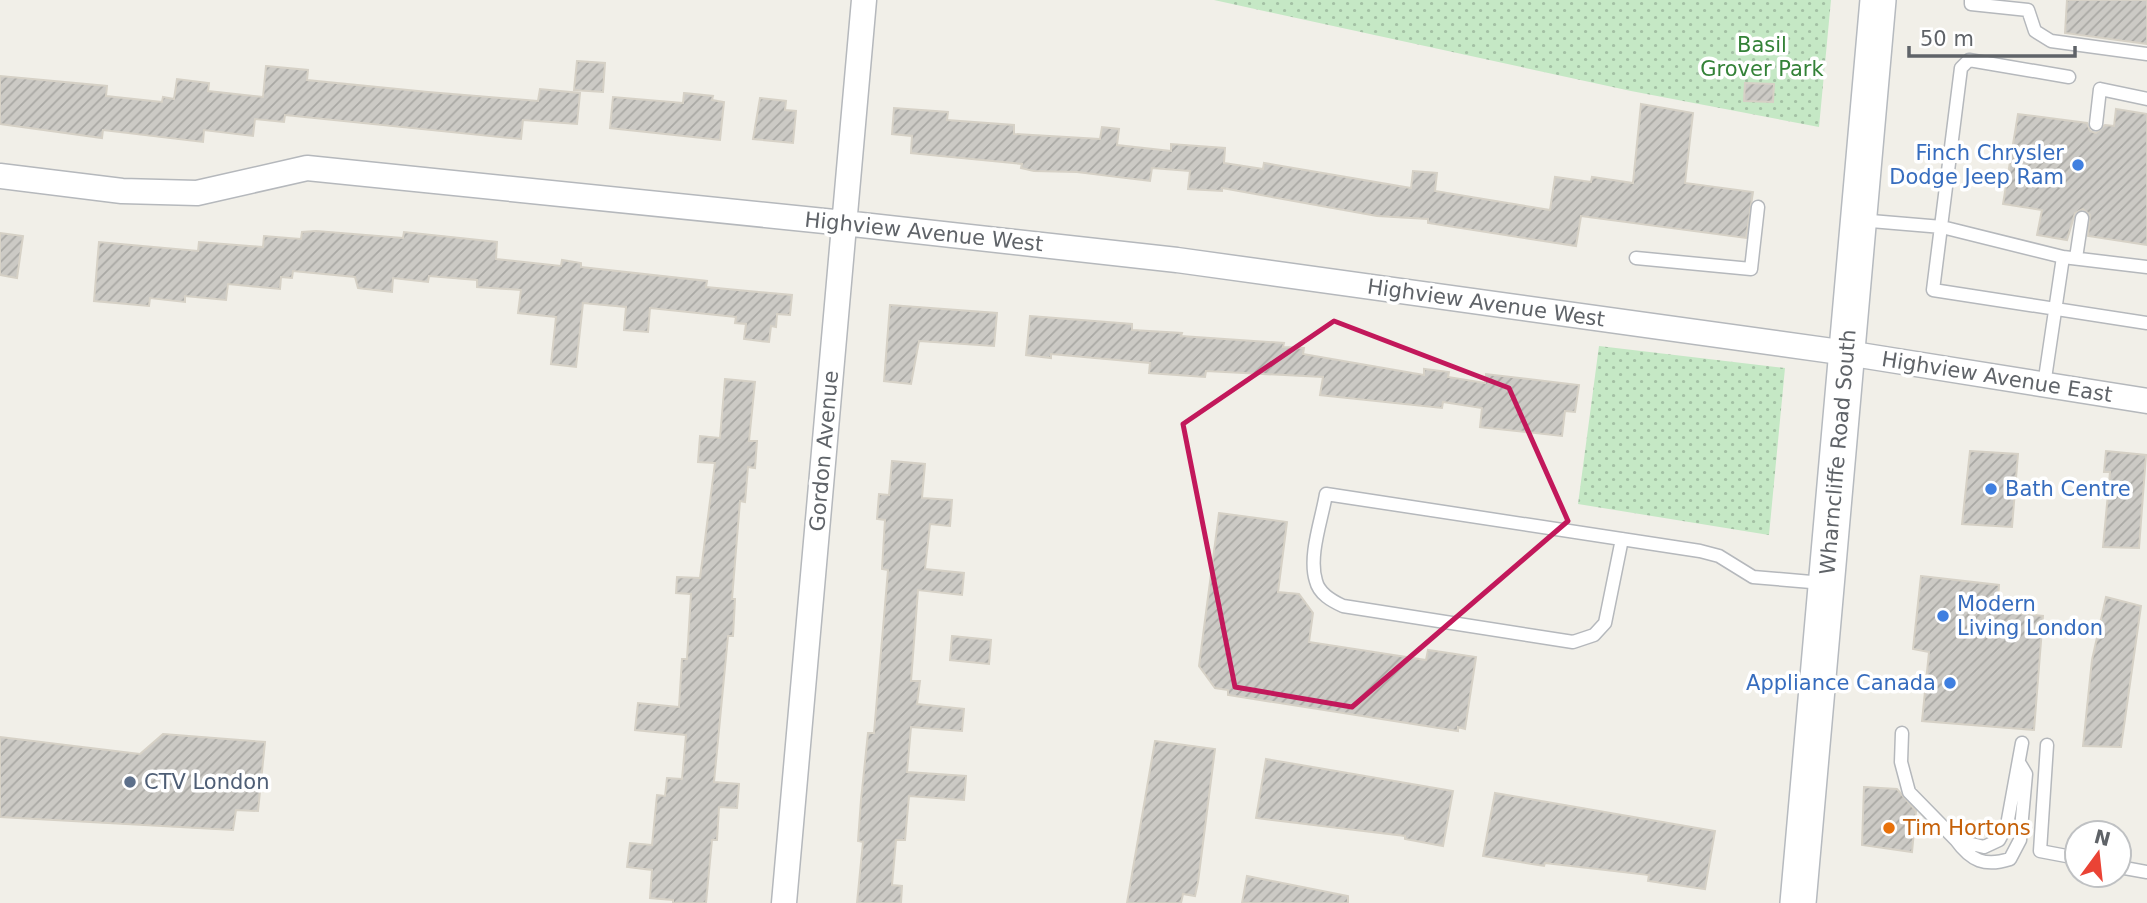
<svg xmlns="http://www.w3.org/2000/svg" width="2147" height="903" viewBox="0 0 2147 903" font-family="'DejaVu Sans',sans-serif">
<defs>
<pattern id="green-dots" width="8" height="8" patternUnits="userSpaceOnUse" patternTransform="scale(1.75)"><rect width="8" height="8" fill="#c5e8c5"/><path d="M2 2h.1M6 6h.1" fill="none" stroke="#a3c0a4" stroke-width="1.8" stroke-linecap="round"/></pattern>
<pattern id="building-hatch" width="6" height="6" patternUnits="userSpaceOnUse" patternTransform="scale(1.75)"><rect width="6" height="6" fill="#cccac5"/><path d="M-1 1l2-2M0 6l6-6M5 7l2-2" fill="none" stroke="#a9a8a4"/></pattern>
</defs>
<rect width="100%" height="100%" fill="#f1efe8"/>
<!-- green -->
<path fill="url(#green-dots)" d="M 1214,0 L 1831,0 L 1819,127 L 1631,91 Z
M 1599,346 L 1785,368 L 1769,535 L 1578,504 Z"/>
<!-- building -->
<path fill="url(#building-hatch)" stroke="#d6d1c6" stroke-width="2" d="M 2067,0 L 2147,0 L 2147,44 L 2065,33 Z
M 577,61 L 605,63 L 603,92 L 574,90 Z
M 266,66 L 308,70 L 307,80 L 428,92 L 538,101 L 540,89 L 580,93 L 577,124 L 523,120 L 521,139 L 285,115 L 284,122 L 255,119 L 253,136 L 204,130 L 203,142 L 103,130 L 102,138 L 0,124 L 0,76 L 107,86 L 106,96 L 162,102 L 163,97 L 174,99 L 177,79 L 209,83 L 208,91 L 263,97 Z
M 1745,83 L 1774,84 L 1773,102 L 1744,101 Z
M 684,93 L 713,96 L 712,100 L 724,102 L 720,140 L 610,128 L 613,97 L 683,103 Z
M 760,98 L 786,101 L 785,110 L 796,111 L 793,143 L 753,139 Z
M 1641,104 L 1693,113 L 1685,183 L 1753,192 L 1746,238 L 1581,216 L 1576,246 L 1428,223 L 1428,219 L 1377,216 L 1222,188 L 1222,191 L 1188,189 L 1190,171 L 1152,168 L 1150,181 L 1077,172 L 1034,171 L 1021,168 L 1022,164 L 911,153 L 912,136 L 892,134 L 894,108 L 948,112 L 947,120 L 1014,125 L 1014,134 L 1100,139 L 1102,127 L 1119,129 L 1117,145 L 1171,151 L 1171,144 L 1225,148 L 1224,163 L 1263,169 L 1264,163 L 1411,188 L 1413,171 L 1437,173 L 1435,191 L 1550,210 L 1555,177 L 1591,182 L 1592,177 L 1633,183 Z
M 2116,109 L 2147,114 L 2147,245 L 2088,236 L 2090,215 L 2083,209 L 2075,213 L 2067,240 L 2037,235 L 2042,210 L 2003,204 L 2018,114 L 2087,123 L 2090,131 L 2096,133 L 2105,125 L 2114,126 Z
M 316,231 L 403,238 L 404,232 L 497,242 L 496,259 L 561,266 L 562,260 L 581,263 L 581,267 L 707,281 L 706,287 L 792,295 L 790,315 L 777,314 L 776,327 L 771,326 L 769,342 L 744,339 L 746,324 L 735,323 L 736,317 L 650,308 L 648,332 L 624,330 L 626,307 L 583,303 L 576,367 L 551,364 L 556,317 L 518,313 L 521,290 L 477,287 L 477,280 L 429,276 L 428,282 L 393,278 L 392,292 L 358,288 L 355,277 L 293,271 L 292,278 L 281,277 L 280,289 L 228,284 L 226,300 L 185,296 L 185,302 L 150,298 L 149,306 L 94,301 L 99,242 L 198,251 L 199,242 L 263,247 L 264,236 L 301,239 L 302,232 Z
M 0,233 L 23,236 L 17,278 L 0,275 Z
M 890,305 L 997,313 L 994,346 L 919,341 L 911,384 L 884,381 Z
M 1030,316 L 1132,324 L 1132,330 L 1182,333 L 1181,336 L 1284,343 L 1283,347 L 1304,348 L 1303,354 L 1424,375 L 1424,369 L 1449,372 L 1448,377 L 1485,383 L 1486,374 L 1579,385 L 1575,412 L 1565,411 L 1562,436 L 1480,427 L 1482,408 L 1443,402 L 1442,408 L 1320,395 L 1323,377 L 1206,371 L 1205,377 L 1149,373 L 1150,363 L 1051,354 L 1051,358 L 1026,355 Z
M 725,379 L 755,382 L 749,441 L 757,441 L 755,468 L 748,467 L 745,502 L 740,501 L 732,599 L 735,599 L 733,636 L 728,636 L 714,782 L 739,784 L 737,808 L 719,807 L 717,840 L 712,840 L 706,903 L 673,903 L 673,900 L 650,898 L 652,870 L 627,867 L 630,843 L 652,845 L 657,795 L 665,796 L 667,778 L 682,779 L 686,735 L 635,730 L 638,703 L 679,707 L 682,659 L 687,659 L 691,594 L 676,593 L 677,577 L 700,578 L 715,463 L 698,462 L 700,436 L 720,438 Z
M 1970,451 L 2018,454 L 2012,527 L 1962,524 Z
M 2106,451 L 2146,455 L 2139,548 L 2103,547 L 2110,472 L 2104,472 Z
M 892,461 L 925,464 L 922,498 L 952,500 L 950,526 L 930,524 L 925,569 L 964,573 L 962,595 L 918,590 L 911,681 L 920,681 L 917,704 L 964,709 L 962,731 L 911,727 L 907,772 L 966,776 L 964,800 L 909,796 L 905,840 L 896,840 L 892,885 L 902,886 L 901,903 L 857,903 L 863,842 L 858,841 L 861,800 L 868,733 L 874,733 L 888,570 L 882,569 L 885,520 L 877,519 L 879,494 L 889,495 Z
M 1219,513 L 1287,522 L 1278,592 L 1299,594 L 1313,613 L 1309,642 L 1426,660 L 1428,650 L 1476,657 L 1465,729 L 1458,727 L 1458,731 L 1228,695 L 1228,690 L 1215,688 L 1199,666 Z
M 1921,576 L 1999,585 L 1997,611 L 2043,616 L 2034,730 L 1922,721 L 1929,652 L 1913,649 Z
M 2106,597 L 2141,606 L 2121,747 L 2083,746 L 2092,660 Z
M 952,636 L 991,640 L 989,664 L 950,660 Z
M 163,734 L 265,742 L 258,811 L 236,810 L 233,830 L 0,817 L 0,737 L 140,754 Z
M 1155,741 L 1215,749 L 1198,882 L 1195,896 L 1183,894 L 1181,903 L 1127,903 Z
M 1266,759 L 1453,791 L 1443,846 L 1405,839 L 1405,836 L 1256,818 Z
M 1864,787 L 1897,789 L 1916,811 L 1912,852 L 1862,845 Z
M 1495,793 L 1715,831 L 1705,889 L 1648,881 L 1649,875 L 1545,863 L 1544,866 L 1483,856 Z
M 1247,876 L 1348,896 L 1348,903 L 1242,903 Z"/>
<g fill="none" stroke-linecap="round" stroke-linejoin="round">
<!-- lane casing -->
<g stroke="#b5b8bc" stroke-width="15">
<path id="lane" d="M 1971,0 L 1971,4 L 2028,10 L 2035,31 L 2051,41 L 2147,54
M 2069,77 L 1969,60 L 1961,68 L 1933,290 L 2147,323
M 2096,124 L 2100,89 L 2147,99
M 1859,220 L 1942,227 L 2063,257 L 2147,267
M 1636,258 L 1751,269 L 1758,207
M 2076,258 L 2082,218
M 2044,385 L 2063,257
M 1622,539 L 1605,623 L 1594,635 L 1573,642 L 1343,606 C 1332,601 1319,594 1316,581 C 1308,556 1322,519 1326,494 L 1700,551 L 1719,556 L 1753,577 L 1823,583
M 1902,733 L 1901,762 L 1909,792 L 1956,840 L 1984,847 L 1999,840 L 2007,825 L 2022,743
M 2047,745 L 2040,851 L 2077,858
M 1956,840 C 1971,861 1985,867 2010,859 L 2020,840 L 2026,774 L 2020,764
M 2119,867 L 2147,872"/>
</g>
<!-- street casing -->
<g stroke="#b5b8bc" stroke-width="27">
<path id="street" d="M 0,176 L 122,191 L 197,193 L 307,168 L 844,223 L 1177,260 L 1847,353 L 2147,401
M 784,903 L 864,0"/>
</g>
<!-- secondary casing -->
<g stroke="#b6babf" stroke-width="38">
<path id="secondary" d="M 1798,903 L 1878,0"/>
</g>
<!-- lane -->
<use href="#lane" stroke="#fff" stroke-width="12"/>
<!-- street -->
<use href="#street" stroke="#fff" stroke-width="24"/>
<!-- secondary -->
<use href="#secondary" stroke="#fff" stroke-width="35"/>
</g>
<!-- marked area -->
<path fill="none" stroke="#c2185b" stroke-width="5" stroke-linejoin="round" d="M 1334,321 L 1509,388 L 1568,521 L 1352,707 L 1235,687 L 1183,424 Z"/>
<!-- markers -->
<g fill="#3f7fe0" stroke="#fff" stroke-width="2.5">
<circle cx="2078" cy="165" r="7"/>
<circle cx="1991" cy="489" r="7"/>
<circle cx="1943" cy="616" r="7"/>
<circle cx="1950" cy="683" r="7"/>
</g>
<circle fill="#5c6f8a" stroke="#fff" stroke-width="2.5" cx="130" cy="782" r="7"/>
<circle fill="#e8710a" stroke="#fff" stroke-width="2.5" cx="1889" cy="828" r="7"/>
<g text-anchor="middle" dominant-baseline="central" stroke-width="7" stroke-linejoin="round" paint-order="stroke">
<!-- park labels -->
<g font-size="21" fill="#348238" stroke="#fff">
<text x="1762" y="45">Basil<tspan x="1762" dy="24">Grover Park</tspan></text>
</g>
<!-- shop labels -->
<g font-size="21" fill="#366cbe" stroke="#fff" text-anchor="end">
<text x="2064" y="153">Finch Chrysler<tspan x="2064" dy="24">Dodge Jeep Ram</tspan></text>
<text x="2005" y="489" text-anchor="start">Bath Centre</text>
<text x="1957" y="604" text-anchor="start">Modern<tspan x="1957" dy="24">Living London</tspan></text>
<text x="1936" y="683">Appliance Canada</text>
</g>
<!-- street labels -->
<g font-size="21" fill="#5f6368" stroke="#fff">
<text transform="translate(924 232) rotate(6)">Highview Avenue West</text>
<text transform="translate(1486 303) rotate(8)">Highview Avenue West</text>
<text transform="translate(1997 377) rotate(9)">Highview Avenue East</text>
<text transform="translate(824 451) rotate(-85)">Gordon Avenue</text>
<text transform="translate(1838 452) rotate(-85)">Wharncliffe Road South</text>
</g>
<!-- service labels -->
<g font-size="21" fill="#4e5e75" stroke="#fff" text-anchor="start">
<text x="144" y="782">CTV London</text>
</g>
<!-- food labels -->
<g font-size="21" fill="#c56008" stroke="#fff" text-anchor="start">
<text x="1903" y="828">Tim Hortons</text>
</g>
</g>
<!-- north arrow -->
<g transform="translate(2098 854) rotate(15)"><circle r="33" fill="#ffffff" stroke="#bfc1c3" stroke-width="2"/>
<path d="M0-5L12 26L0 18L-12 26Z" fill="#ea4335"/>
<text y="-10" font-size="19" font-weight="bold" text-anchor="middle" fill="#5f6368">N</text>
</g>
<!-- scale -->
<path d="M1909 46v10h166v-10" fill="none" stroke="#5f6368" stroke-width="3.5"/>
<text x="1920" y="46" font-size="21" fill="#5f6368" stroke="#ffffff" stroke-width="5" paint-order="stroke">50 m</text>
</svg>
